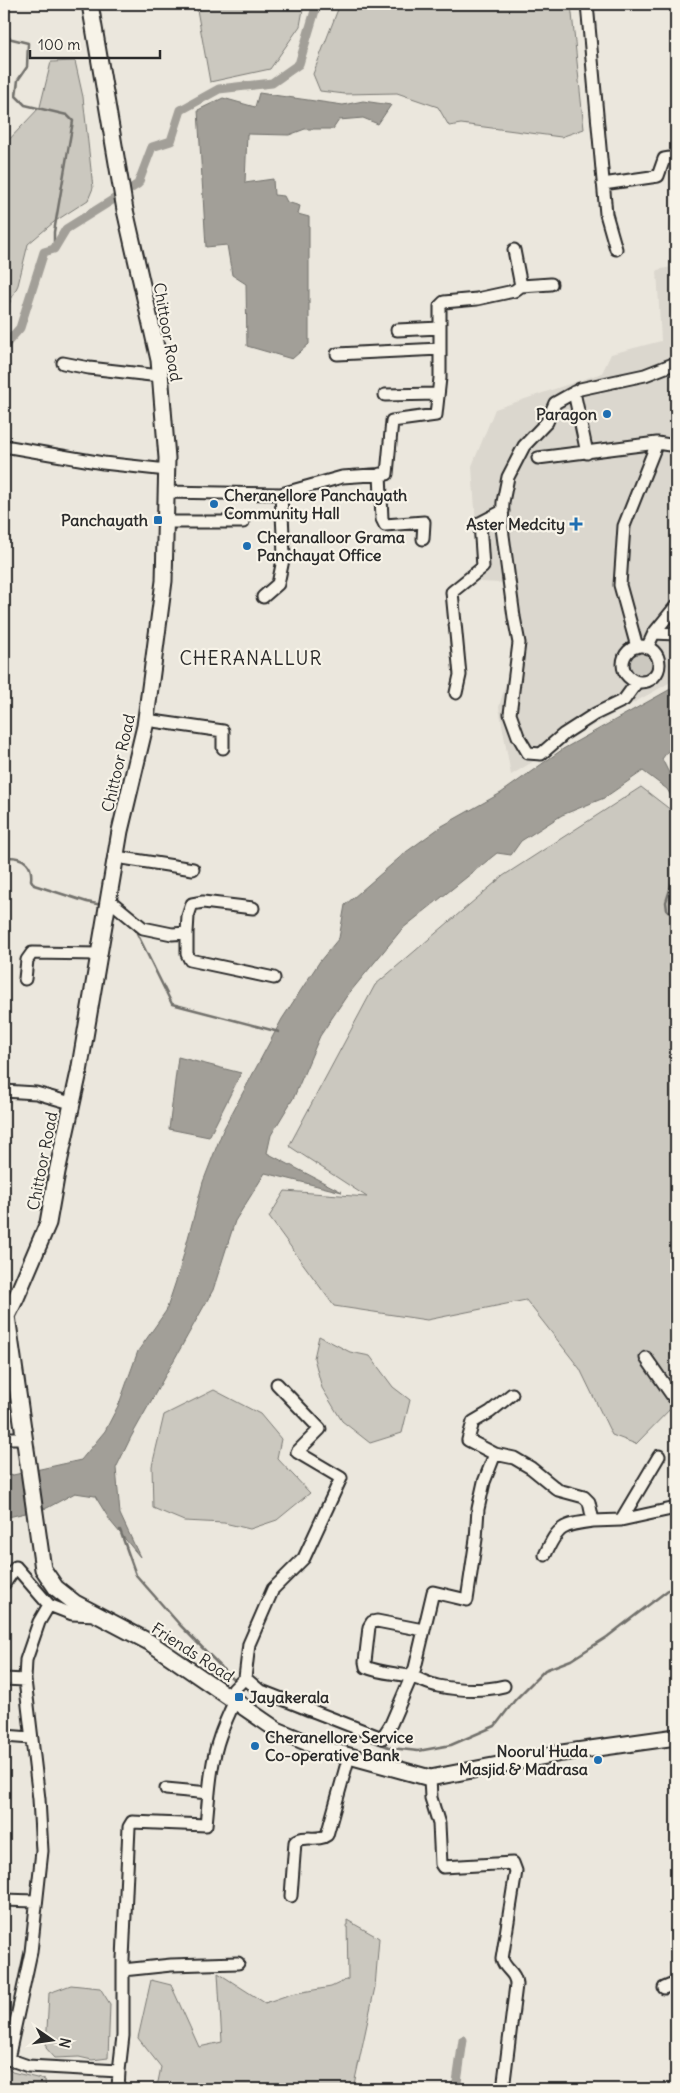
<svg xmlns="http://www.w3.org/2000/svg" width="680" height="2093" viewBox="0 0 680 2093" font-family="Delius,sans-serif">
<rect width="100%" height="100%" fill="#ebe7dd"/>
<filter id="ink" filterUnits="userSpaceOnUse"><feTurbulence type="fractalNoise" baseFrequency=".02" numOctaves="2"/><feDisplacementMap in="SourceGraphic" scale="10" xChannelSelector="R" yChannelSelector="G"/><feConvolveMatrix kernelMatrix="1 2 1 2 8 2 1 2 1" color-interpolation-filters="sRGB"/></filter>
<g filter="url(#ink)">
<!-- built -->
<path fill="#dbd7ce" d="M 676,266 L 676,679 L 587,729 L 511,775 L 499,707 L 515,650 L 501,583 L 480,582 L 472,466 L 495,409 L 602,373 L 611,354 L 661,341 L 657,270 Z"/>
<!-- green -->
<path fill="#cbc8bf" stroke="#7b7a75" d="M 196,4 L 304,4 L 300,26 L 270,69 L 210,82 Z
M 340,4 L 571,4 L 584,129 L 561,137 L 461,124 L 449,126 L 438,107 L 397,93 L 345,94 L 320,91 L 313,74 Z
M 75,61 L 83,97 L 93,188 L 88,200 L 54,222 L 28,244 L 18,285 L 4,315 L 4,145 L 40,107 L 51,62 Z
M628 663a13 13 0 1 1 26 0a13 13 0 1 1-26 0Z
M 641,787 L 676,814 L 676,1403 L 636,1444 L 612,1435 L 580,1369 L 526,1300 L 427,1320 L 334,1306 L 269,1217 L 285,1191 L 367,1197 L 289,1146 L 375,985 L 503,876 Z
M 319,1336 L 350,1352 L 370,1356 L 393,1387 L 410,1400 L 402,1433 L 370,1443 L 342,1421 L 322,1388 L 314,1358 Z
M 214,1390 L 260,1414 L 281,1439 L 277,1458 L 310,1493 L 277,1520 L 250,1529 L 224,1523 L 184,1521 L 153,1508 L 152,1466 L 164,1415 Z
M 347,1920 L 379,1938 L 375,1987 L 353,2089 L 149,2089 L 158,2082 L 161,2067 L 138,2038 L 151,1980 L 171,1985 L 199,2047 L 222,2042 L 218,1973 L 265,2003 L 291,1994 L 331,1987 L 348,1979 Z
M 71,1985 L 100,1988 L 110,2004 L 108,2058 L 92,2060 L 79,2057 L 55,2058 L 46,2048 L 49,1993 Z
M 4,2063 L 12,2072 L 45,2080 L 46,2089 L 4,2089 Z"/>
<!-- water -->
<path fill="#a29f98" stroke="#72716c" d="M 259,93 L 343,105 L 363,101 L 391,105 L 378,124 L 363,118 L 339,120 L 333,129 L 305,129 L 289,135 L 247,134 L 245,183 L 273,179 L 274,195 L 284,196 L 287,202 L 300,206 L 298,214 L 309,217 L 309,344 L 292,359 L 247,346 L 246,284 L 232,275 L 227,245 L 206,247 L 198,110 L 223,98 L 255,107 Z
M 676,686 L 676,740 L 662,759 L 676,787 L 676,804 L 667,789 L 643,771 L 604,798 L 562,815 L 521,841 L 511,855 L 497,853 L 402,929 L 346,997 L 320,1036 L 294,1097 L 271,1135 L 267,1153 L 342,1192 L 265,1173 L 235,1221 L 213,1290 L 131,1437 L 116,1468 L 120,1514 L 140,1557 L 111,1522 L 95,1496 L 75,1493 L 47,1508 L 4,1518 L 4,1477 L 81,1460 L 105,1431 L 119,1404 L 138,1351 L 166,1311 L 179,1272 L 203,1182 L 223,1130 L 282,1019 L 320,961 L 339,938 L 345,905 L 406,852 L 442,826 L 501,793 L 563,749 Z
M 178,1057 L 241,1073 L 209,1137 L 169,1129 Z"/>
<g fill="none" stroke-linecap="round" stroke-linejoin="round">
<!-- stream -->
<path stroke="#72716c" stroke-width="2.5" d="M 4,22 L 6,21 L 5,4
M 4,37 L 28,43 L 27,67 L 18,80 L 16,96 L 25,105 L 67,115 L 73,121 L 54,232 L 54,249
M 4,869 L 9,857 C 24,857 33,865 31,880 L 34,885 L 87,902 L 102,905
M 676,870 L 666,902 L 667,910 L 676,917
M 134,927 L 172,1004 L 279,1032
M 120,1530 L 136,1575 L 180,1625 L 236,1682
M 243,1686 L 255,1693
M 283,1705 L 307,1716 L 320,1719
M 362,1736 L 391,1748 L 418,1751 L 451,1745 L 495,1726 L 515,1700 L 545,1670 L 571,1660 L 607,1637 L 676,1584"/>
<!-- canal -->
<path stroke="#a29f98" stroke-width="9" d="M 4,346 L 20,328 L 44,252 L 54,249 L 66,229 L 138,184 L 152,147 L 171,141 L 181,110 L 219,89 L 272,83 L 299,64 L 317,4
M 456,2089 L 463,2040"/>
<!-- minor casing -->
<g stroke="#2b2b2b" stroke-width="15">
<path id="minor" d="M 587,4 L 606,214 L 616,249
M 603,184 L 658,176 L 664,159 L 676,157
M 514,250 L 521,286
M 397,330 L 440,328
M 337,354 L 440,349
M 63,363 L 89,368 L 160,376
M 574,392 L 587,453
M 385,395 L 438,394
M 4,446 L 103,463 L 167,470
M 538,458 L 657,443
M 380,474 L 382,519 L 385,525 L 424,522 L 423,539
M 166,492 L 281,494 L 342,477 L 387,474 L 392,421 L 436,415 L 440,378 L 440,306 L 444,302 L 477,299 L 514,291 L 521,286 L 551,284
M 166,522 L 243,522
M 263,597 L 278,584 L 284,555 L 281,494
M 654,633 L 676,606
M623 664a18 18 0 1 1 36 0a18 18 0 1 1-36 0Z
M 637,647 L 620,585 L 624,526 L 657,443 L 676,446
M 647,648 L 654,633 L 676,634
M 637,682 L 624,700 L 595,714 L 564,734 L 541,754 L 528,753 L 518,736 L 510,714 L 519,643 L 514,617 L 502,528 L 503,502 L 508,477 L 524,446 L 547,422 L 555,403 L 580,389 L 645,375 L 676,363
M 456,693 L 460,675 L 452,592 L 483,567 L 480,523 L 503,511
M 146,720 L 223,731 L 223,748
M 116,857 L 193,869
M 109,900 L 143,928 L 172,934 L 187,933 L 188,916 L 192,904 L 203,902 L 253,908
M 187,933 L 187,954 L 190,960 L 274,978
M 25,979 L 27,960 L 32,953 L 99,954
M 4,1091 L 36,1093 L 71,1103
M 646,1358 L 676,1401
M 4,1438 L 23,1438
M 495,1454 L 468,1440 L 473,1422 L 490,1412 L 512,1394
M 621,1520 L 659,1456
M 545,1555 C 558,1526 562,1525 593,1521
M 4,1584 L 16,1567 L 49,1605
M 97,1615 L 72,1614 L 49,1605 L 39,1622 L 26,1660 L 25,1680 L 39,1799 L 42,1851 L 31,1952 L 8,2059 L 28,2066 L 119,2071 L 123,2036 L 123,1959 L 129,1827 L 132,1822 L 206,1825 C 209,1795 210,1764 220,1736 C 224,1724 230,1712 235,1700
M 423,1630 L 377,1621 L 372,1622 L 369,1627 L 365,1662 L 366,1667 C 380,1673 394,1673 408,1676 C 418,1678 428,1684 438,1686 C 458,1690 483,1691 504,1686
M 245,1678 L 249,1644 L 273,1589 L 304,1558 L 341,1478 L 297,1452 L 320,1429 L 277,1384
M 4,1679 L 25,1680
M 231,1698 L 234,1689 L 245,1678 L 259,1690 L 382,1738 L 391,1724 L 415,1668 L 433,1592 L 467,1600 L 476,1539 L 478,1509 L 484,1482 L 495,1454 L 514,1458 L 531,1468 L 558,1490 L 584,1497 L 589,1502 L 593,1521 L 621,1520 L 676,1508
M 4,1736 L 31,1738
M 430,1778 L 431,1798 L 439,1824 L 441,1864 L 443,1867 L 513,1863 L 516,1871 L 502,1959 C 505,1970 516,1972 516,1985 L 503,2089
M 166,1789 L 209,1793
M 291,1896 L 295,1842 C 304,1834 318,1842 327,1835 L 349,1756
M 4,1900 L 35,1901
M 123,1970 L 171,1965 L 238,1963
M 664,1988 L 676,1983
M 118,2089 L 119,2071"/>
</g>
<!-- major casing -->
<g stroke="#2b2b2b" stroke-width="19">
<path id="major" d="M 90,4 L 125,210 L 159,360 L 167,458 L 164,581 L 145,726 L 120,831 L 79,1072 L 57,1172 L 48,1223 L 16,1298 L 7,1316 L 43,1569 L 56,1588 L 75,1603 L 149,1642 L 277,1730 L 320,1748 L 430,1778 L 562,1753 L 676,1737"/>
</g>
<!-- minor -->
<use href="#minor" stroke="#f7f3e8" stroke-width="11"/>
<!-- major -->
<use href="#major" stroke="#f7f3e8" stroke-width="15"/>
</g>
</g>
<!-- markers -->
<g fill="#1f6fb2" stroke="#f7f3e8" stroke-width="2">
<circle cx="607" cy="414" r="5"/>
<circle cx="214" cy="504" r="5"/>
<rect x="153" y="515" width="10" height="10" rx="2.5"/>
<path d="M573.5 516.5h5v5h5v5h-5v5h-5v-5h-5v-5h5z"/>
<circle cx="247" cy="546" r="5"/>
<rect x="234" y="1692" width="10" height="10" rx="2.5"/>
<circle cx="255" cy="1746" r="5"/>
<circle cx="598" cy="1760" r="5"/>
</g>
<g text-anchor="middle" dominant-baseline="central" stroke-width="4.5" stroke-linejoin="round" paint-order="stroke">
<!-- street labels -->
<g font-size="16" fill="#2b2b2b" stroke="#f7f3e8">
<text transform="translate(168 332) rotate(80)">Chittoor Road</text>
<text transform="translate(118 763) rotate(-77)">Chittoor Road</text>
<text transform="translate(42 1161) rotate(-79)">Chittoor Road</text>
<text transform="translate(193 1652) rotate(33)">Friends Road</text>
</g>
<!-- poi labels -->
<g font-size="16" font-weight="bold" fill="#2b2b2b" stroke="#f7f3e8" text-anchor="end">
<text x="597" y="414">Paragon</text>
<text x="224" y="495" text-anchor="start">Cheranellore Panchayath<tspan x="224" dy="18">Community Hall</tspan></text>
<text x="148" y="520">Panchayath</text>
<text x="565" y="524">Aster Medcity</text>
<text x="257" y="537" text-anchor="start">Cheranalloor Grama<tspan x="257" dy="18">Panchayat Office</tspan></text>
<text x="249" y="1697" text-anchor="start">Jayakerala</text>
<text x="265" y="1737" text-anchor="start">Cheranellore Service<tspan x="265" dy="18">Co-operative Bank</tspan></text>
<text x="588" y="1751">Noorul Huda<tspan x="588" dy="18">Masjid &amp; Madrasa</tspan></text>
</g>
<!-- quarter labels -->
<g font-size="19" letter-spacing="1" fill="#2b2b2b" stroke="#f7f3e8">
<text x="251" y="658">CHERANALLUR</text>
</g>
</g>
<!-- margin -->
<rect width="680" height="2093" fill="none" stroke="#f7f3e8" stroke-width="20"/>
<rect x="10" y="10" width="660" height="2073" fill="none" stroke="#2b2b2b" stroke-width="2" filter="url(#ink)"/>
<!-- north arrow -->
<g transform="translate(52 2040) rotate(103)" stroke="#f7f3e8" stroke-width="4" paint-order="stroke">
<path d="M0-4L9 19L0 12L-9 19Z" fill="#2b2b2b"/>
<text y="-8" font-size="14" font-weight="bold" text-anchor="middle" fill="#2b2b2b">N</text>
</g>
<!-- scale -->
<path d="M30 50v8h130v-8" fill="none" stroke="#2b2b2b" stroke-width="2.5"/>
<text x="38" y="50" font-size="15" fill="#2b2b2b" stroke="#f7f3e8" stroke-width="4" paint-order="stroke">100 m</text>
</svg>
